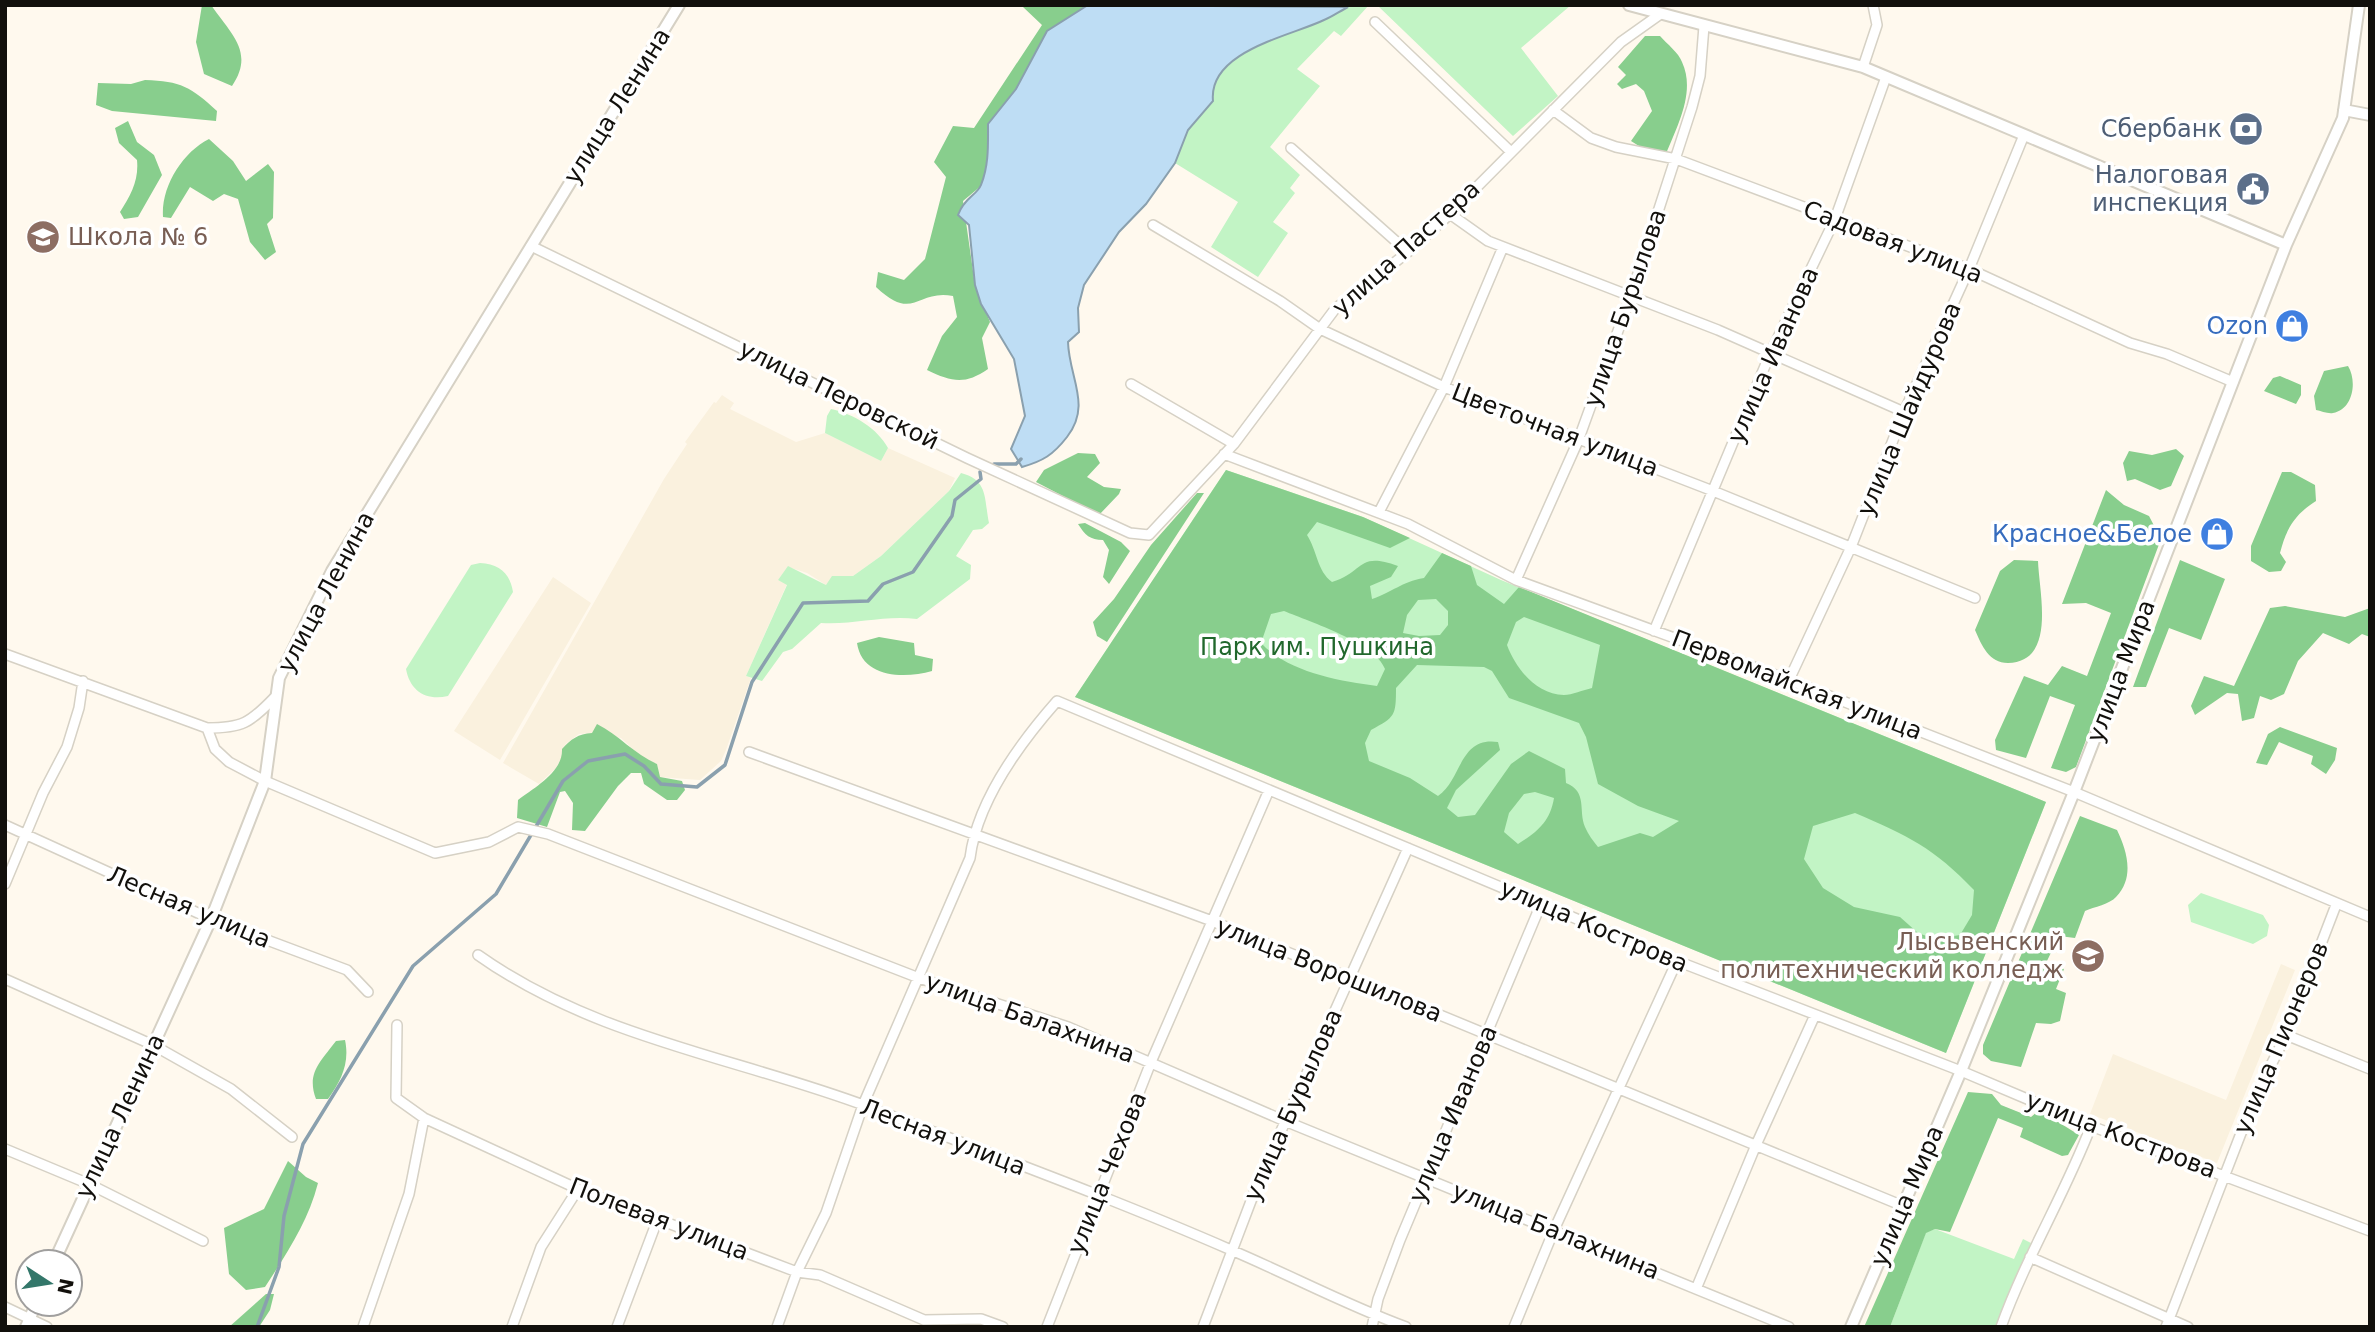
<svg xmlns="http://www.w3.org/2000/svg" width="2375" height="1332" viewBox="0 0 2375 1332" font-family="'DejaVu Sans',sans-serif">
<rect width="100%" height="100%" fill="#fff9ee"/>
<!-- built -->
<path fill="#faf1de" d="M 722,395 L 734,403 L 730,409 L 796,442 L 825,433 L 881,461 L 888,448 L 955,478 L 949,491 L 881,556 L 853,576 L 834,577 L 826,585 L 807,573 L 788,567 L 778,580 L 787,584 L 746,676 L 751,678 L 726,750 L 721,761 L 700,780 L 659,777 L 657,764 L 640,756 L 621,738 L 592,733 L 579,734 L 567,743 L 562,749 L 562,757 L 556,768 L 539,784 L 503,763 L 664,479 L 687,444 L 685,442 L 714,402 L 716,403 Z
M 553,577 L 591,603 L 500,760 L 454,731 Z
M 2281,964 L 2295,970 L 2217,1163 L 2090,1114 L 2113,1054 L 2226,1100 Z"/>
<!-- green -->
<path fill="#c2f4c5" d="M 1348,5 L 1369,5 L 1341,36 L 1334,31 L 1297,69 L 1320,86 L 1270,147 L 1300,175 L 1290,188 L 1295,193 L 1273,222 L 1288,233 L 1258,277 L 1211,247 L 1238,202 L 1175,163 L 1188,130 L 1213,101 C 1207,41 1317,36 1348,5 Z
M 1377,5 L 1571,5 L 1521,48 L 1558,96 L 1513,136 Z
M 831,409 C 854,414 877,428 888,448 L 881,461 L 825,433 L 827,416 Z
M 1226,470 L 1363,517 L 1501,580 L 2046,802 L 1946,1053 L 1075,697 Z
M 961,473 C 989,480 984,500 989,523 L 982,529 L 973,530 L 956,556 L 971,565 L 970,579 L 917,619 C 884,615 854,625 821,623 L 792,649 L 783,652 L 762,681 L 746,676 L 787,585 L 778,580 L 788,566 L 826,585 L 832,576 L 853,576 L 881,556 L 949,491 Z
M 480,563 C 499,564 510,573 513,592 L 448,696 C 426,701 410,691 406,669 L 471,565 Z
M 2201,893 L 2263,915 L 2269,925 L 2267,936 L 2253,944 L 2191,922 L 2188,905 Z
M 1935,1229 L 2014,1259 L 2023,1239 L 2031,1243 L 1997,1327 L 1890,1327 L 1926,1232 Z"/>
<!-- forest -->
<path fill="#88ce8d" fill-rule="evenodd" d="M 202,5 L 211,5 C 231,34 255,52 232,86 L 204,74 L 196,42 Z
M 1026,5 L 1088,5 L 1047,31 L 1016,89 L 988,124 L 990,154 L 981,186 L 963,201 L 975,285 L 990,322 L 982,338 L 988,369 C 965,385 952,382 927,370 L 942,336 L 957,317 L 953,296 C 916,289 914,323 876,287 L 878,272 L 904,280 L 925,259 L 946,177 L 934,162 L 953,126 L 974,128 L 1042,25 L 1023,7 Z
M 1645,36 L 1660,36 C 1667,44 1679,53 1682,62 C 1696,92 1677,126 1666,154 L 1650,153 L 1631,141 L 1652,111 L 1644,91 L 1636,84 L 1622,89 L 1617,84 L 1626,75 L 1618,67 Z
M 145,80 C 181,81 191,87 217,111 L 216,121 L 112,111 L 96,105 L 98,83 L 131,84 Z
M 128,121 L 137,142 L 154,155 L 162,175 L 138,217 L 124,219 L 120,212 C 131,195 139,180 137,160 L 119,143 L 115,128 Z
M 209,139 L 233,161 L 246,181 L 268,164 L 274,172 L 273,218 L 267,224 L 276,252 L 265,260 L 250,242 L 238,199 L 224,194 L 213,201 L 190,187 L 171,218 L 163,217 C 161,186 183,152 209,139 Z
M 2348,366 C 2357,380 2354,409 2333,413 C 2328,414 2321,411 2316,410 L 2314,396 L 2324,371 Z
M 2280,376 L 2301,385 L 2301,395 L 2296,404 L 2264,391 L 2273,378 Z
M 2176,449 L 2184,456 L 2171,486 L 2160,490 L 2135,479 L 2127,481 L 2123,463 L 2129,451 L 2152,455 Z
M 1078,453 L 1095,454 L 1100,463 L 1087,477 L 1104,487 L 1121,489 L 1119,494 L 1099,515 L 1036,482 L 1044,470 Z
M 1226,470 L 1363,517 L 1410,538 L 1390,548 L 1317,522 L 1307,535 C 1317,550 1317,571 1332,582 C 1365,572 1357,551 1398,566 L 1391,577 L 1370,586 L 1372,599 C 1393,592 1401,582 1424,578 L 1442,553 L 1471,566 L 1477,585 L 1504,604 L 1519,587 L 2046,802 L 1946,1053 L 1075,697 ZM 1436,599 L 1448,611 L 1448,625 L 1440,635 L 1419,636 L 1403,633 L 1407,615 L 1418,600 ZM 1284,611 C 1310,622 1376,643 1385,669 L 1377,686 C 1338,681 1288,672 1261,643 L 1271,614 ZM 1524,617 L 1600,645 L 1592,688 C 1583,690 1572,695 1564,695 C 1536,694 1516,669 1507,645 L 1516,622 ZM 1417,665 L 1484,667 L 1492,671 L 1509,698 L 1579,723 L 1586,737 L 1598,784 L 1638,806 L 1679,821 L 1653,837 L 1640,833 L 1598,847 C 1593,841 1588,834 1585,827 C 1578,810 1588,792 1566,783 L 1565,769 L 1529,751 L 1511,764 L 1475,815 L 1458,817 L 1447,808 L 1456,790 L 1500,750 L 1498,742 C 1459,736 1462,780 1438,796 L 1410,778 L 1369,761 L 1365,743 L 1371,730 C 1395,717 1396,716 1396,688 ZM 1535,792 L 1554,798 C 1550,822 1537,832 1518,844 L 1504,832 L 1509,813 L 1524,794 ZM 1855,813 C 1907,835 1934,848 1974,890 L 1972,915 L 1960,935 L 1935,939 L 1918,933 L 1900,917 L 1854,907 L 1823,888 L 1804,859 L 1813,826 Z
M 2282,472 L 2291,472 L 2315,485 L 2316,501 C 2295,514 2286,529 2280,553 L 2286,562 L 2281,571 L 2269,572 L 2251,561 L 2251,546 Z
M 2106,490 L 2124,505 L 2149,516 L 2161,539 L 2076,767 L 2066,772 L 2051,768 L 2075,705 L 2050,696 L 2026,758 L 1996,750 L 1995,740 L 2024,676 L 2048,685 L 2062,666 L 2087,676 L 2111,613 L 2086,603 L 2062,604 Z
M 1197,493 L 1204,493 L 1107,642 L 1097,636 L 1093,622 L 1114,599 L 1151,545 Z
M 1085,523 L 1121,542 L 1130,551 L 1109,584 L 1103,577 L 1109,550 L 1103,540 C 1090,540 1085,535 1078,524 Z
M 2014,560 L 2038,561 C 2039,592 2057,662 2008,663 C 1989,663 1982,646 1975,630 L 2000,571 Z
M 2180,560 L 2225,579 L 2201,640 L 2169,628 L 2146,687 L 2133,687 Z
M 2285,606 L 2345,617 L 2370,608 L 2370,637 L 2362,634 L 2349,644 L 2323,633 L 2298,661 L 2284,694 L 2271,700 L 2260,696 L 2254,718 L 2242,721 L 2238,694 L 2227,693 L 2195,715 L 2191,706 L 2204,676 L 2234,686 L 2270,608 Z
M 879,637 L 914,643 L 915,655 L 933,659 L 932,671 C 904,679 862,678 857,643 Z
M 597,724 C 619,735 634,754 657,764 L 660,777 L 682,781 L 685,790 L 677,800 L 667,800 L 644,784 L 641,773 L 631,773 L 618,786 L 585,831 L 572,830 L 573,803 L 565,791 L 560,792 L 547,827 L 517,818 L 518,800 C 535,787 563,772 562,749 C 571,739 578,734 592,733 Z
M 2280,727 L 2337,748 L 2335,760 L 2326,774 L 2311,764 L 2313,756 L 2279,742 L 2267,765 L 2256,763 L 2268,734 Z
M 2080,816 L 2117,830 C 2127,851 2135,877 2116,897 C 2110,904 2094,907 2085,911 L 2075,938 L 2059,936 L 2046,963 L 2064,969 L 2056,989 L 2066,993 L 2060,1021 L 2051,1024 L 2036,1023 L 2021,1067 L 1991,1061 L 1983,1054 L 1983,1045 Z
M 345,1040 C 350,1063 341,1081 328,1099 L 316,1099 C 306,1073 321,1061 336,1041 Z
M 1968,1092 L 1992,1094 L 2001,1105 L 2031,1117 L 2039,1110 L 2079,1135 L 2068,1155 L 2062,1156 L 2020,1137 L 2023,1128 L 1998,1118 L 1950,1232 L 1935,1229 L 1926,1233 L 1890,1327 L 1864,1327 Z
M 288,1161 L 306,1177 L 318,1183 C 308,1222 287,1253 265,1287 L 246,1290 L 229,1274 L 224,1228 L 264,1209 Z
M 266,1294 L 274,1294 L 270,1310 L 259,1327 L 229,1327 Z"/>
<!-- water -->
<path fill="#beddf4" stroke="#8aa0ae" stroke-width="2" d="M 1088,5 L 1348,7 C 1340,11 1332,17 1324,20 C 1291,36 1208,51 1213,101 L 1188,130 L 1175,163 L 1146,204 L 1119,232 L 1084,285 L 1078,308 L 1079,332 L 1068,342 C 1069,378 1092,405 1067,437 C 1053,455 1043,461 1022,467 L 1011,449 L 1025,416 L 1014,359 L 981,304 L 975,285 L 969,225 L 958,215 C 964,198 977,195 981,185 C 989,165 988,145 988,124 L 1016,89 L 1047,31 Z"/>
<g fill="none" stroke-linecap="round" stroke-linejoin="round">
<!-- stream -->
<path stroke="#8aa0ae" stroke-width="3.5" d="M 994,464 L 1016,464 L 1021,459
M 257,1327 L 279,1267 L 284,1216 L 303,1144 L 413,966 L 496,894 L 563,781 L 588,761 L 625,754 L 644,766 L 661,784 L 697,787 L 725,765 L 752,682 L 803,603 L 868,601 L 883,584 L 913,572 L 952,516 L 955,500 L 981,479 L 980,472"/>
<!-- minor casing -->
<g stroke="#d6d1c5" stroke-width="12">
<path id="minor" d="M 1375,22 L 1509,150
M 1863,67 L 1877,25 L 1873,5
M 1553,110 L 1591,138 L 1616,147 L 1676,159 L 1969,269 L 2130,343 L 2167,354 L 2233,382
M 1291,148 L 1408,252
M 1450,214 L 1488,241 L 1718,330 L 1904,412
M 1153,225 L 1280,301 L 1320,329 L 1444,387 L 1713,491 L 1975,598
M 531,246 L 967,458 L 1130,533 L 1149,535 L 1234,444 L 1335,309 L 1408,252 L 1450,214 L 1621,42 L 1659,15
M 1131,384 L 1234,444
M 1224,454 L 1408,524 L 1516,580 L 1789,680 L 2074,792 L 2370,917
M 1379,512 L 1444,387 L 1503,247
M 1516,580 L 1578,441 L 1631,295 L 1692,107 L 1700,76 L 1704,26
M 1654,631 L 1770,354 L 1835,219 L 1886,77
M 5,654 L 207,728 C 242,728 250,723 274,698
M 1789,680 L 1851,547 L 1904,412 L 1969,269 L 2024,135
M 207,728 L 215,749 L 229,762 L 265,781 L 435,853 L 489,842 L 518,827 L 548,834 L 919,978 L 1068,1027 L 1285,1121 L 1789,1327
M 749,752 L 1212,921 L 1903,1206
M 5,825 L 211,919 L 347,970 L 368,992
M 5,884 L 43,793 L 67,747 L 79,708 L 83,681
M 478,955 C 595,1038 735,1057 866,1106 C 988,1153 1112,1198 1231,1250 C 1290,1275 1346,1305 1406,1327
M 5,979 L 153,1045 L 231,1089 L 292,1137
M 397,1025 L 396,1098 L 424,1118 L 578,1189 L 797,1272 L 820,1275 L 924,1320 L 981,1319 L 1003,1327
M 2286,1035 L 2370,1069
M 5,1149 L 89,1184 L 203,1241
M 2030,1257 L 2188,1327
M 1696,1289 L 1756,1145 L 1815,1015
M 5,1307 L 47,1327
M 363,1327 L 409,1194 L 424,1118
M 512,1327 L 541,1247 L 578,1189
M 617,1327 L 657,1221
M 777,1327 L 797,1272 L 826,1213 L 863,1105 L 970,858 C 977,802 1020,743 1057,701 L 1677,961 L 1961,1071 L 2091,1126 L 2370,1231
M 1047,1327 L 1151,1062 L 1269,790
M 1203,1327 L 1259,1180 L 1408,848
M 1372,1327 L 1378,1299 L 1400,1240 L 1541,904
M 1514,1327 L 1554,1230 L 1677,961
M 2001,1327 C 2026,1257 2065,1194 2091,1126
M 2166,1327 L 2255,1097 L 2286,1035 L 2336,905"/>
</g>
<!-- tertiary casing -->
<g stroke="#d6d1c5" stroke-width="14">
<path id="tertiary" d="M 1629,5 L 1863,67 L 2286,245
M 2344,110 L 2370,115
M 54,1262 L 211,919 L 265,781 L 279,678 L 332,571 L 679,5
M 26,1327 L 36,1304
M 1851,1327 L 1961,1071 L 2074,792 L 2286,245 L 2343,118 L 2359,5"/>
</g>
<!-- minor -->
<use href="#minor" stroke="#fff" stroke-width="9"/>
<!-- tertiary -->
<use href="#tertiary" stroke="#fff" stroke-width="10"/>
</g>
<!-- icons -->
<defs>
<g id="bank-disc" transform="scale(1.75)"><circle r="9.5" fill="#5c6f8a" stroke="#fff"/><path d="M-6-4H6V4H-6ZM0-2.3a2.3 2.3 0 1 0 0 4.6a2.3 2.3 0 1 0 0-4.6Z" fill="#fff"/></g>
<g id="civic-disc" transform="scale(1.75)"><circle r="9.5" fill="#5c6f8a" stroke="#fff"/><path d="M-.6-6.5H3V-4.5H.6V-3L4-1V1h2V6H-6V1h2V-1L-.6-3ZM-1.2 2.5V6h2.4V2.5Z" fill="#fff"/></g>
<g id="school-disc" transform="scale(1.75)"><circle r="9.5" fill="#8d6e63" stroke="#fff"/><path d="M0-5L7-2L0 1L-7-2ZM-4 1L0 2.5L4 1V4Q0 6-4 4Z" fill="#fff"/></g>
<g id="shop-disc" transform="scale(1.75)"><circle r="9.5" fill="#3f7fe0" stroke="#fff"/><path d="M-5-2.5h2.3a2.7 3.5 0 0 1 5.4 0H5L5.5 6h-11ZM-1.5-2.5h3a1.5 2.3 0 0 0-3 0Z" fill="#fff"/></g>
<g id="university-disc" transform="scale(1.75)"><circle r="9.5" fill="#8d6e63" stroke="#fff"/><path d="M0-5L7-2L0 1L-7-2ZM-4 1L0 2.5L4 1V4Q0 6-4 4Z" fill="#fff"/></g>
</defs>
<g fill-rule="evenodd">
<use href="#bank-disc" x="2246" y="129"/>
<use href="#civic-disc" x="2253" y="189"/>
<use href="#school-disc" x="43" y="237"/>
<use href="#shop-disc" x="2292" y="326"/>
<use href="#shop-disc" x="2217" y="534"/>
<use href="#university-disc" x="2088" y="956"/>
</g>
<g text-anchor="middle" dominant-baseline="central" stroke-width="7" stroke-linejoin="round" paint-order="stroke">
<!-- street labels -->
<g font-size="24" fill="#12100c" stroke="#fff">
<text transform="translate(617 106) rotate(-58)">улица Ленина</text>
<text transform="translate(1893 242) rotate(21)">Садовая улица</text>
<text transform="translate(1406 248) rotate(-42)">улица Пастера</text>
<text transform="translate(1625 308) rotate(-71)">улица Бурылова</text>
<text transform="translate(1773 355) rotate(-66)">улица Иванова</text>
<text transform="translate(839 395) rotate(26)">улица Перовской</text>
<text transform="translate(1909 409) rotate(-67)">улица Шайдурова</text>
<text transform="translate(1555 430) rotate(21)">Цветочная улица</text>
<text transform="translate(326 592) rotate(-62)">улица Ленина</text>
<text transform="translate(2121 671) rotate(-69)">улица Мира</text>
<text transform="translate(1797 685) rotate(21)">Первомайская улица</text>
<text transform="translate(189 907) rotate(23)">Лесная улица</text>
<text transform="translate(1594 926) rotate(23)">улица Кострова</text>
<text transform="translate(1329 970) rotate(22)">улица Ворошилова</text>
<text transform="translate(1030 1018) rotate(20)">улица Балахнина</text>
<text transform="translate(2281 1038) rotate(-67)">улица Пионеров</text>
<text transform="translate(1293 1105) rotate(-66)">улица Бурылова</text>
<text transform="translate(1453 1114) rotate(-67)">улица Иванова</text>
<text transform="translate(120 1116) rotate(-65)">улица Ленина</text>
<text transform="translate(2121 1135) rotate(21)">улица Кострова</text>
<text transform="translate(943 1137) rotate(21)">Лесная улица</text>
<text transform="translate(1107 1173) rotate(-68)">улица Чехова</text>
<text transform="translate(1907 1196) rotate(-67)">улица Мира</text>
<text transform="translate(659 1219) rotate(21)">Полевая улица</text>
<text transform="translate(1556 1231) rotate(22)">улица Балахнина</text>
</g>
<!-- service labels -->
<g font-size="24" fill="#4e5e75" stroke="#fff" text-anchor="end">
<text x="2222" y="129">Сбербанк</text>
<text x="2228" y="175">Налоговая<tspan x="2228" dy="28">инспекция</tspan></text>
</g>
<!-- education labels -->
<g font-size="24" fill="#785e54" stroke="#fff" text-anchor="start">
<text x="68" y="237">Школа № 6</text>
<text x="2064" y="942" text-anchor="end">Лысьвенский<tspan x="2064" dy="28">политехнический колледж</tspan></text>
</g>
<!-- shop labels -->
<g font-size="24" fill="#366cbe" stroke="#fff" text-anchor="end">
<text x="2268" y="326">Ozon</text>
<text x="2192" y="534">Красное&amp;Белое</text>
</g>
<!-- park labels -->
<g font-size="24" fill="#21682c" stroke="#fff">
<text x="1317" y="647">Парк им. Пушкина</text>
</g>
</g>
<!-- border -->
<rect width="2375" height="1332" fill="none" stroke="#12100c" stroke-width="14"/>
<!-- north arrow -->
<g transform="translate(49 1283) rotate(102)"><circle r="33" fill="#ffffff" stroke="#a09f9e" stroke-width="2"/>
<path d="M0-5L12 26L0 18L-12 26Z" fill="#33776a"/>
<text y="-10" font-size="19" font-weight="bold" text-anchor="middle" fill="#12100c">N</text>
</g>
</svg>
